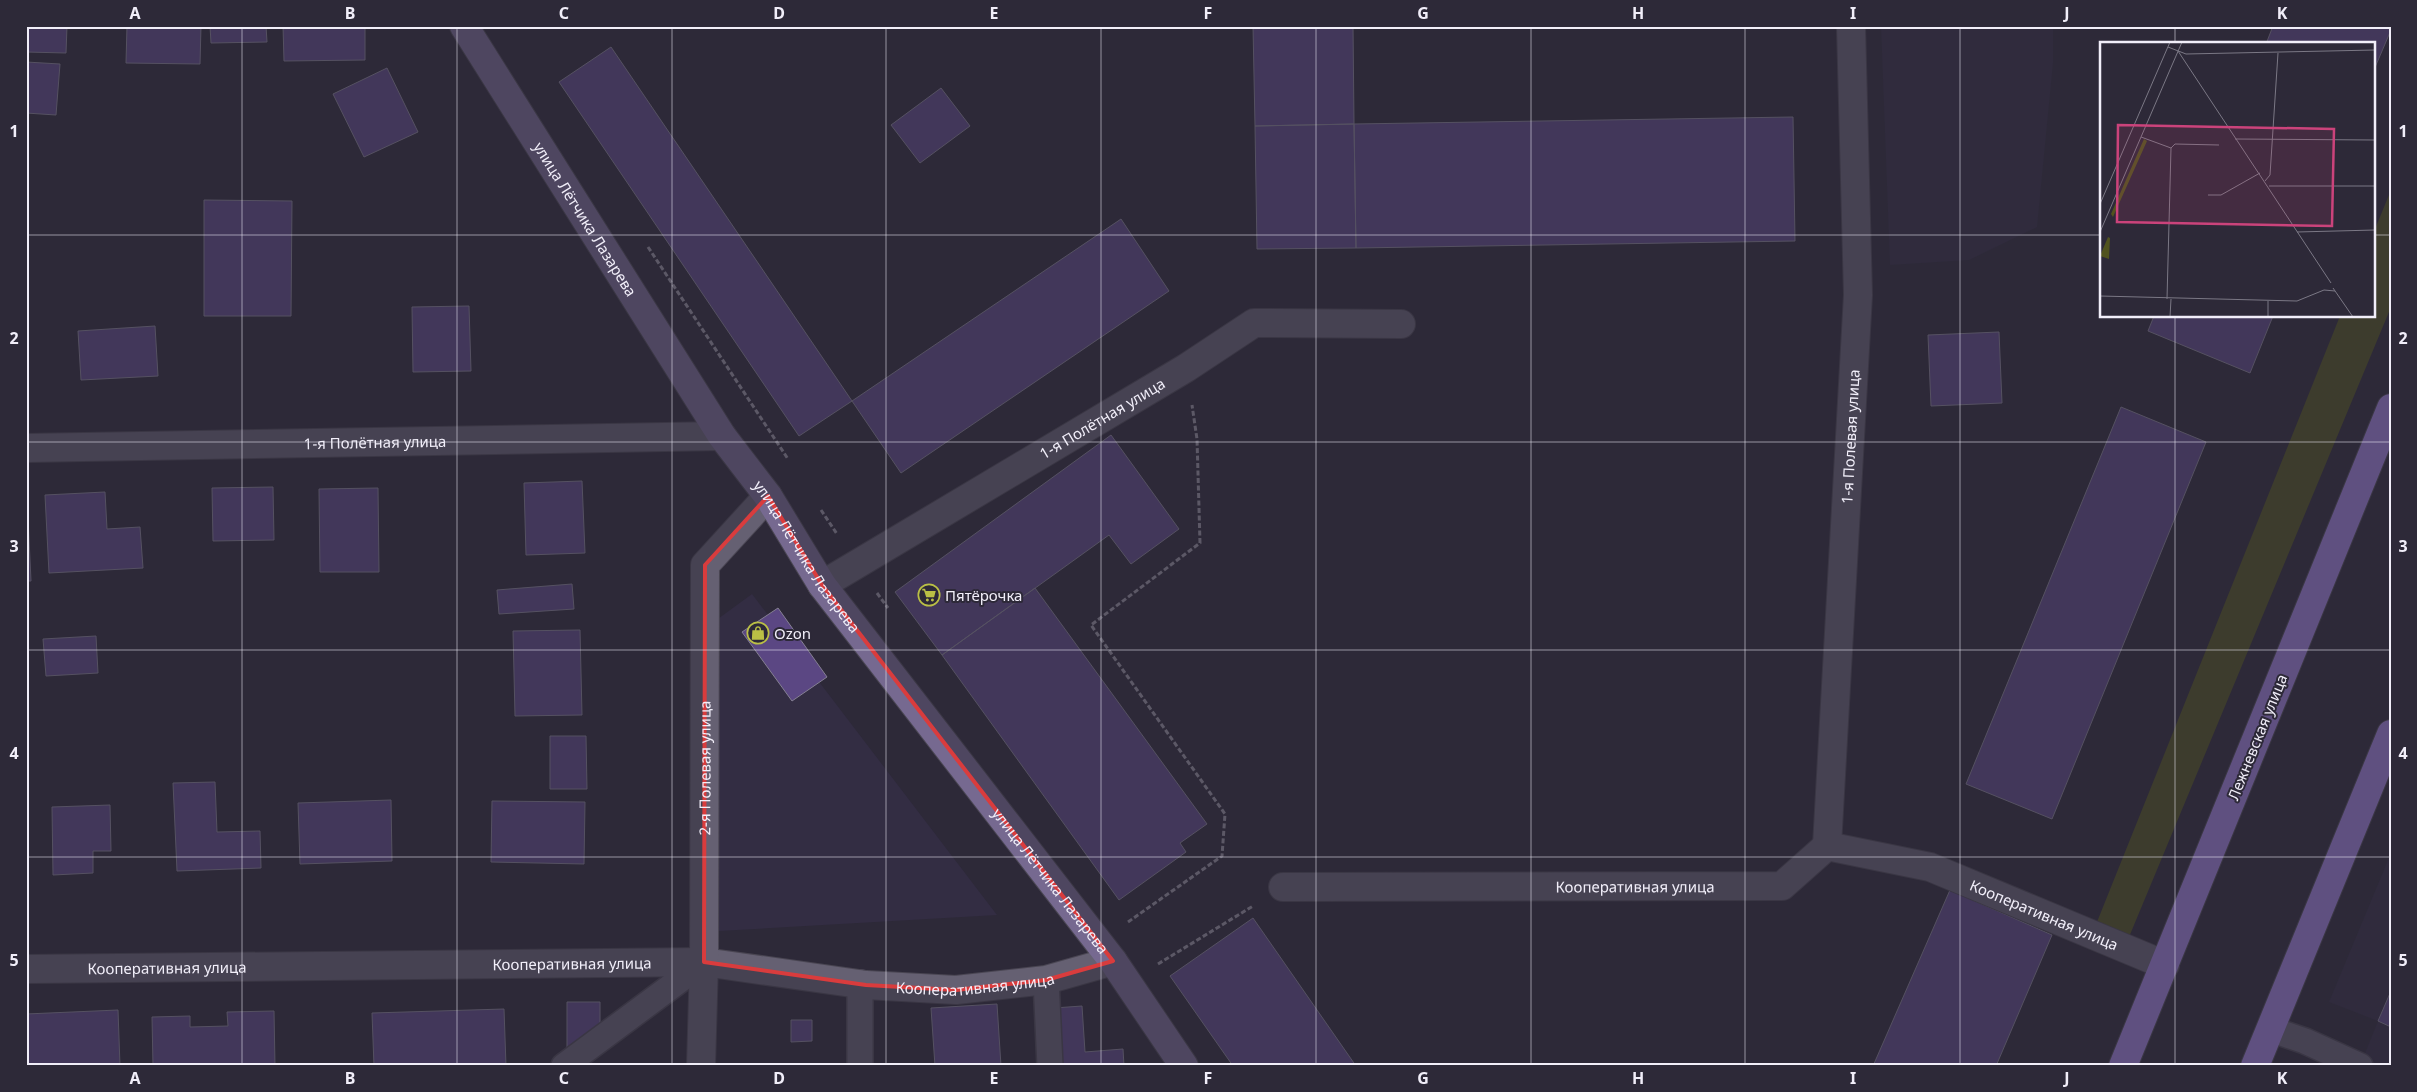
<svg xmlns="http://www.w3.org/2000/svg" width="2417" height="1092" viewBox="0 0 2417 1092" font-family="'Noto Sans',sans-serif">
<rect width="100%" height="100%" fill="#2d2938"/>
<!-- built -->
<path fill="#332d43" d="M 1881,26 L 2053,26 L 2053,63 L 2037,227 L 1969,260 L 1890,265 Z
M 752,594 L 997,915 L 719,931 L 700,632 Z
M 2391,853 L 2391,1066 L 2360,1066 L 2378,1021 L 2329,1002 Z"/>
<!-- green -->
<path fill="#51531f" d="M 2391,190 L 2391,307 L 2129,937 L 2097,922 L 2340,316 L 2373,316 L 2373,234 Z"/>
<!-- building -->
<path fill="#5b4783" stroke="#858093" d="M 26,26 L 67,26 L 66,53 L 26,52 Z
M 127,26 L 201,26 L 200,64 L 126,63 Z
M 210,26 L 266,26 L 267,42 L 211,43 Z
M 283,26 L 365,26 L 365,60 L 284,61 Z
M 1253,26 L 1353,26 L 1354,124 L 1255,126 Z
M 2273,26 L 2391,26 L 2391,30 L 2373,72 L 2373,44 L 2266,44 Z
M 611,47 L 852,401 L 799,436 L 559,82 Z
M 26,62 L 60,64 L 56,115 L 26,113 Z
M 387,68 L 418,132 L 364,157 L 333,94 Z
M 941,88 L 970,126 L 920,163 L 891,125 Z
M 1793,117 L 1795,241 L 1356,248 L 1354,124 Z
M 1354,124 L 1356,248 L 1257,249 L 1255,126 Z
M 204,200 L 292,201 L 291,316 L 204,316 Z
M 1121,219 L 1169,291 L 901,473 L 852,401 Z
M 469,306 L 471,371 L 413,372 L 412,307 Z
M 2154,316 L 2273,316 L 2250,373 L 2148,331 Z
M 155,326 L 158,376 L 81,380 L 78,331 Z
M 1999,332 L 2002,403 L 1931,406 L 1928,335 Z
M 2121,407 L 2206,442 L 2052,819 L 1966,784 Z
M 1111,435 L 1179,529 L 1131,564 L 1109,535 L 942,655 L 895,592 Z
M 582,481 L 585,553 L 526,555 L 524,483 Z
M 273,487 L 274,540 L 213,541 L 212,488 Z
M 378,488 L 379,572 L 320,572 L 319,489 Z
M 105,492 L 107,529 L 140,527 L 143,568 L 49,573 L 45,495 Z
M 27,496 L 31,581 L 26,581 L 26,497 Z
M 572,584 L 574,609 L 499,614 L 497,590 Z
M 1035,588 L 1207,824 L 1180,843 L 1186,852 L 1119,900 L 942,655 Z
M 778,608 L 827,677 L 792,701 L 742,632 Z
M 580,630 L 582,715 L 515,716 L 513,631 Z
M 96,636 L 98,673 L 46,676 L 43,639 Z
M 550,736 L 586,736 L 587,789 L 550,789 Z
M 215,782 L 217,832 L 260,831 L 261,868 L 177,871 L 173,783 Z
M 391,800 L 392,861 L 300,864 L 298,803 Z
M 492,801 L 585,802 L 584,864 L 491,862 Z
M 110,805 L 111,851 L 93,851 L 93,873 L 53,875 L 52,807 Z
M 1950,890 L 2052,935 L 1996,1066 L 1873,1066 Z
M 1253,918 L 1356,1066 L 1233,1066 L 1170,976 Z
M 2391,991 L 2391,1027 L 2378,1021 Z
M 567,1002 L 600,1002 L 600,1052 L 567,1052 Z
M 997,1004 L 1001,1066 L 935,1066 L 931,1008 Z
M 1082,1006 L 1085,1052 L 1123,1049 L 1124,1066 L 1045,1066 L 1040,1009 Z
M 504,1009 L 506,1066 L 374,1066 L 372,1013 Z
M 118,1010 L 120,1066 L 26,1066 L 26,1014 Z
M 274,1011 L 275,1066 L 153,1066 L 152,1017 L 190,1016 L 190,1027 L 228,1026 L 227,1012 Z
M 791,1020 L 812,1020 L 812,1041 L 791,1042 Z"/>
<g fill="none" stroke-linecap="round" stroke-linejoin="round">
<!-- lane casing -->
<g stroke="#4a4653" stroke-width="28">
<path id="lane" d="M 1046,980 L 1050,1066
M 860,983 L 860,1066
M 2270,1029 L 2305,1041 L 2360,1066
M 564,1066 L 704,962"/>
</g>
<!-- street casing -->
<g stroke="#4a4653" stroke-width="30">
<g id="street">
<path id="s1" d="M 26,448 L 722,436"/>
<path id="s2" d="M 822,585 L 1186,368 L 1254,323 L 1401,324"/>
<path id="s3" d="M 1827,846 L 1858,295 L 1851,26"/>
<path id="s4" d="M 1283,887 L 1782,886 L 1827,846 L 1930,867 L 2165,965"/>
<path id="s5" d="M 26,969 L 704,962 L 866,985 L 956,990 L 1046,980 L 1113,961"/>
<path id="s6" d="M 701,1066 L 704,962 L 705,565 L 768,496"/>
</g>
</g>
<!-- secondary casing -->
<g stroke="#4a4653" stroke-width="30">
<g id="secondary">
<path id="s7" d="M 464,26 L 722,436 L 768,496 L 822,585 L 1113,961 L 1184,1066"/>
</g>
</g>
<!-- highway casing -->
<g stroke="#4a4653" stroke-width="30">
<path id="highway" d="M 2123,1066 L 2391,408
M 2255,1066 L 2391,734"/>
</g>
<!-- path -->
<path stroke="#94919e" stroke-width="3" stroke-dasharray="5 2.5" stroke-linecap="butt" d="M 648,247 L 788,459
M 821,510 L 837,534
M 877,593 L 888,608
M 1128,922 L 1222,856 L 1225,814 L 1091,625 L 1200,543 L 1197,439 L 1192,405
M 1158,964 L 1253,906"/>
<!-- lane -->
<use href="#lane" stroke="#656072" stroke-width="25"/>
<!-- street -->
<use href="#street" stroke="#656072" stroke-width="28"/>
<!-- secondary -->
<use href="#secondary" stroke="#766990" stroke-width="28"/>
<!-- highway -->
<use href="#highway" stroke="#9c7fd7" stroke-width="28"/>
</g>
<!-- marked area -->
<path d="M0 0H2417V1092H0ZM 768,496 L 822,585 L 1113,961 L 1046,980 L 956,990 L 866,985 L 704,962 L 705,565 Z" fill="#2d2938" fill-opacity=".55" fill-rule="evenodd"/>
<path fill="none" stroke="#d93c3d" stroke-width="4" stroke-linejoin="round" d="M 768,496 L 822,585 L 1113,961 L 1046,980 L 956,990 L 866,985 L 704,962 L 705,565 Z"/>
<!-- grid -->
<path fill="none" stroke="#f1eef9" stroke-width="1" stroke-opacity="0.55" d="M 242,26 L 242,1066M 457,26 L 457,1066M 672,26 L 672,1066M 886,26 L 886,1066M 1101,26 L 1101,1066M 1316,26 L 1316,1066M 1531,26 L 1531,1066M 1745,26 L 1745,1066M 1960,26 L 1960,1066M 2175,26 L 2175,44M 26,235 L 2101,235M 2373,235 L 2391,235M 2175,316 L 2175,1066M 26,442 L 2391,442M 26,650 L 2391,650M 26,857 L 2391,857"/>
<!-- icons -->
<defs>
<g id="supermarket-ring" transform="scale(1.125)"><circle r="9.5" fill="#2d2938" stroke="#bbc045" stroke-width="1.5"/><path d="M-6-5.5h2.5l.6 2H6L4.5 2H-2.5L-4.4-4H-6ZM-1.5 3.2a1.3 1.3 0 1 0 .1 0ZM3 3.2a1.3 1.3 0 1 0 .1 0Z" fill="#bbc045"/></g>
<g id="shop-ring" transform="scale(1.125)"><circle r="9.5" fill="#2d2938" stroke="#bbc045" stroke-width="1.5"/><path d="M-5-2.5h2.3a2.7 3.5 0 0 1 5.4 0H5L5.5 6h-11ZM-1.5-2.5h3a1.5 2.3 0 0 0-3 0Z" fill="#bbc045"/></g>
</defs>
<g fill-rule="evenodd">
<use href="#supermarket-ring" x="929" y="595"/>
<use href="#shop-ring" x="758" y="633"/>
</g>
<g text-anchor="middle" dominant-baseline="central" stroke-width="4" stroke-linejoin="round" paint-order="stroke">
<!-- street labels -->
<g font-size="15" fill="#f1eef9" stroke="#2d2938">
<text stroke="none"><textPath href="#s7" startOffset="228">улица Лётчика Лазарева</textPath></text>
<text stroke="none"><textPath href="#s2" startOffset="326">1-я Полётная улица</textPath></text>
<text stroke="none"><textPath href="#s3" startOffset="410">1-я Полевая улица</textPath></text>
<text stroke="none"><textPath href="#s1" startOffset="349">1-я Полётная улица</textPath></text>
<text stroke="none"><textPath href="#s7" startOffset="632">улица Лётчика Лазарева</textPath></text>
<text transform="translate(2257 737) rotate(-68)">Лежневская улица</text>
<text stroke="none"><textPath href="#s6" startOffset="298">2-я Полевая улица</textPath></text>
<text stroke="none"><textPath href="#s7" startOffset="1038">улица Лётчика Лазарева</textPath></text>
<text stroke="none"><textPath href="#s4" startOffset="352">Кооперативная улица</textPath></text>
<text stroke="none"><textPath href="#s4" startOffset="788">Кооперативная улица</textPath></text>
<text stroke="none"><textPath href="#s5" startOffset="546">Кооперативная улица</textPath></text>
<text stroke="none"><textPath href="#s5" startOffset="141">Кооперативная улица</textPath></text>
<text stroke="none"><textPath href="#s5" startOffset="951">Кооперативная улица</textPath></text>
</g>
<!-- poi labels -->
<g font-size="15" fill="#f1eef9" stroke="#2d2938" text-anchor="start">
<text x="945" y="595">Пятёрочка</text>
<text x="774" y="633">Ozon</text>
</g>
</g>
<!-- overview -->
<g transform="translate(2100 42)">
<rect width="275" height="275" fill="#2d2938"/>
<path d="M 44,97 L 47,99 L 13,175 L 11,172 ZM 8,195 L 10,196 L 9,217 L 0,214 Z" fill="#51531f"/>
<path fill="none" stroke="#7b7885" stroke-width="1" d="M 68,5 L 86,12 L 275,8M 78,9 L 231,241M 41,95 L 71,106 L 75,102 L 119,103M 135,97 L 275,98M 165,139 L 170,133 L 178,11M 169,144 L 275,144M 108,153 L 121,153 L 160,131M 0,162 L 70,0M 0,190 L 82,0M 197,190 L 275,188M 233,246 L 253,275M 0,254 L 197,259 L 224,248 L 235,249M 67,257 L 71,106M 70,275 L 71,257M 168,275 L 168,259"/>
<path fill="#cb437b" fill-opacity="0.15" stroke="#cb437b" stroke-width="2.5" d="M 18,83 L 234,87 L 232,184 L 17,180 Z"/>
<rect width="275" height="275" fill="none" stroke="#f1eef9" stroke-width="2.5"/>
</g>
<!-- border -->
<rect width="2417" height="1092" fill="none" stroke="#2d2938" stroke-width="55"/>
<rect x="28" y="28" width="2362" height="1036" fill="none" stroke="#f1eef9" stroke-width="2"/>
<g font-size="16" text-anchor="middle" font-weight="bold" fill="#f1eef9">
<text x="135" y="19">A</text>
<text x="350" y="19">B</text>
<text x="564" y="19">C</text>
<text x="779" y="19">D</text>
<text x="994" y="19">E</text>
<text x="1208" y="19">F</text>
<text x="1423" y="19">G</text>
<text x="1638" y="19">H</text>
<text x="1853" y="19">I</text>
<text x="2067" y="19">J</text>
<text x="2282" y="19">K</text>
<text x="14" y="137">1</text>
<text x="2403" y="137">1</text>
<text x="14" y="344">2</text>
<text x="2403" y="344">2</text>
<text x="14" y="552">3</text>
<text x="2403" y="552">3</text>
<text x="14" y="759">4</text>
<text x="2403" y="759">4</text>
<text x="14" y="966">5</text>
<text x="2403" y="966">5</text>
<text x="135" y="1084">A</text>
<text x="350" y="1084">B</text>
<text x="564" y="1084">C</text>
<text x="779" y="1084">D</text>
<text x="994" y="1084">E</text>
<text x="1208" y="1084">F</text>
<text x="1423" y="1084">G</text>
<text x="1638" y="1084">H</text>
<text x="1853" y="1084">I</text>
<text x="2067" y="1084">J</text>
<text x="2282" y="1084">K</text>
</g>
</svg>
